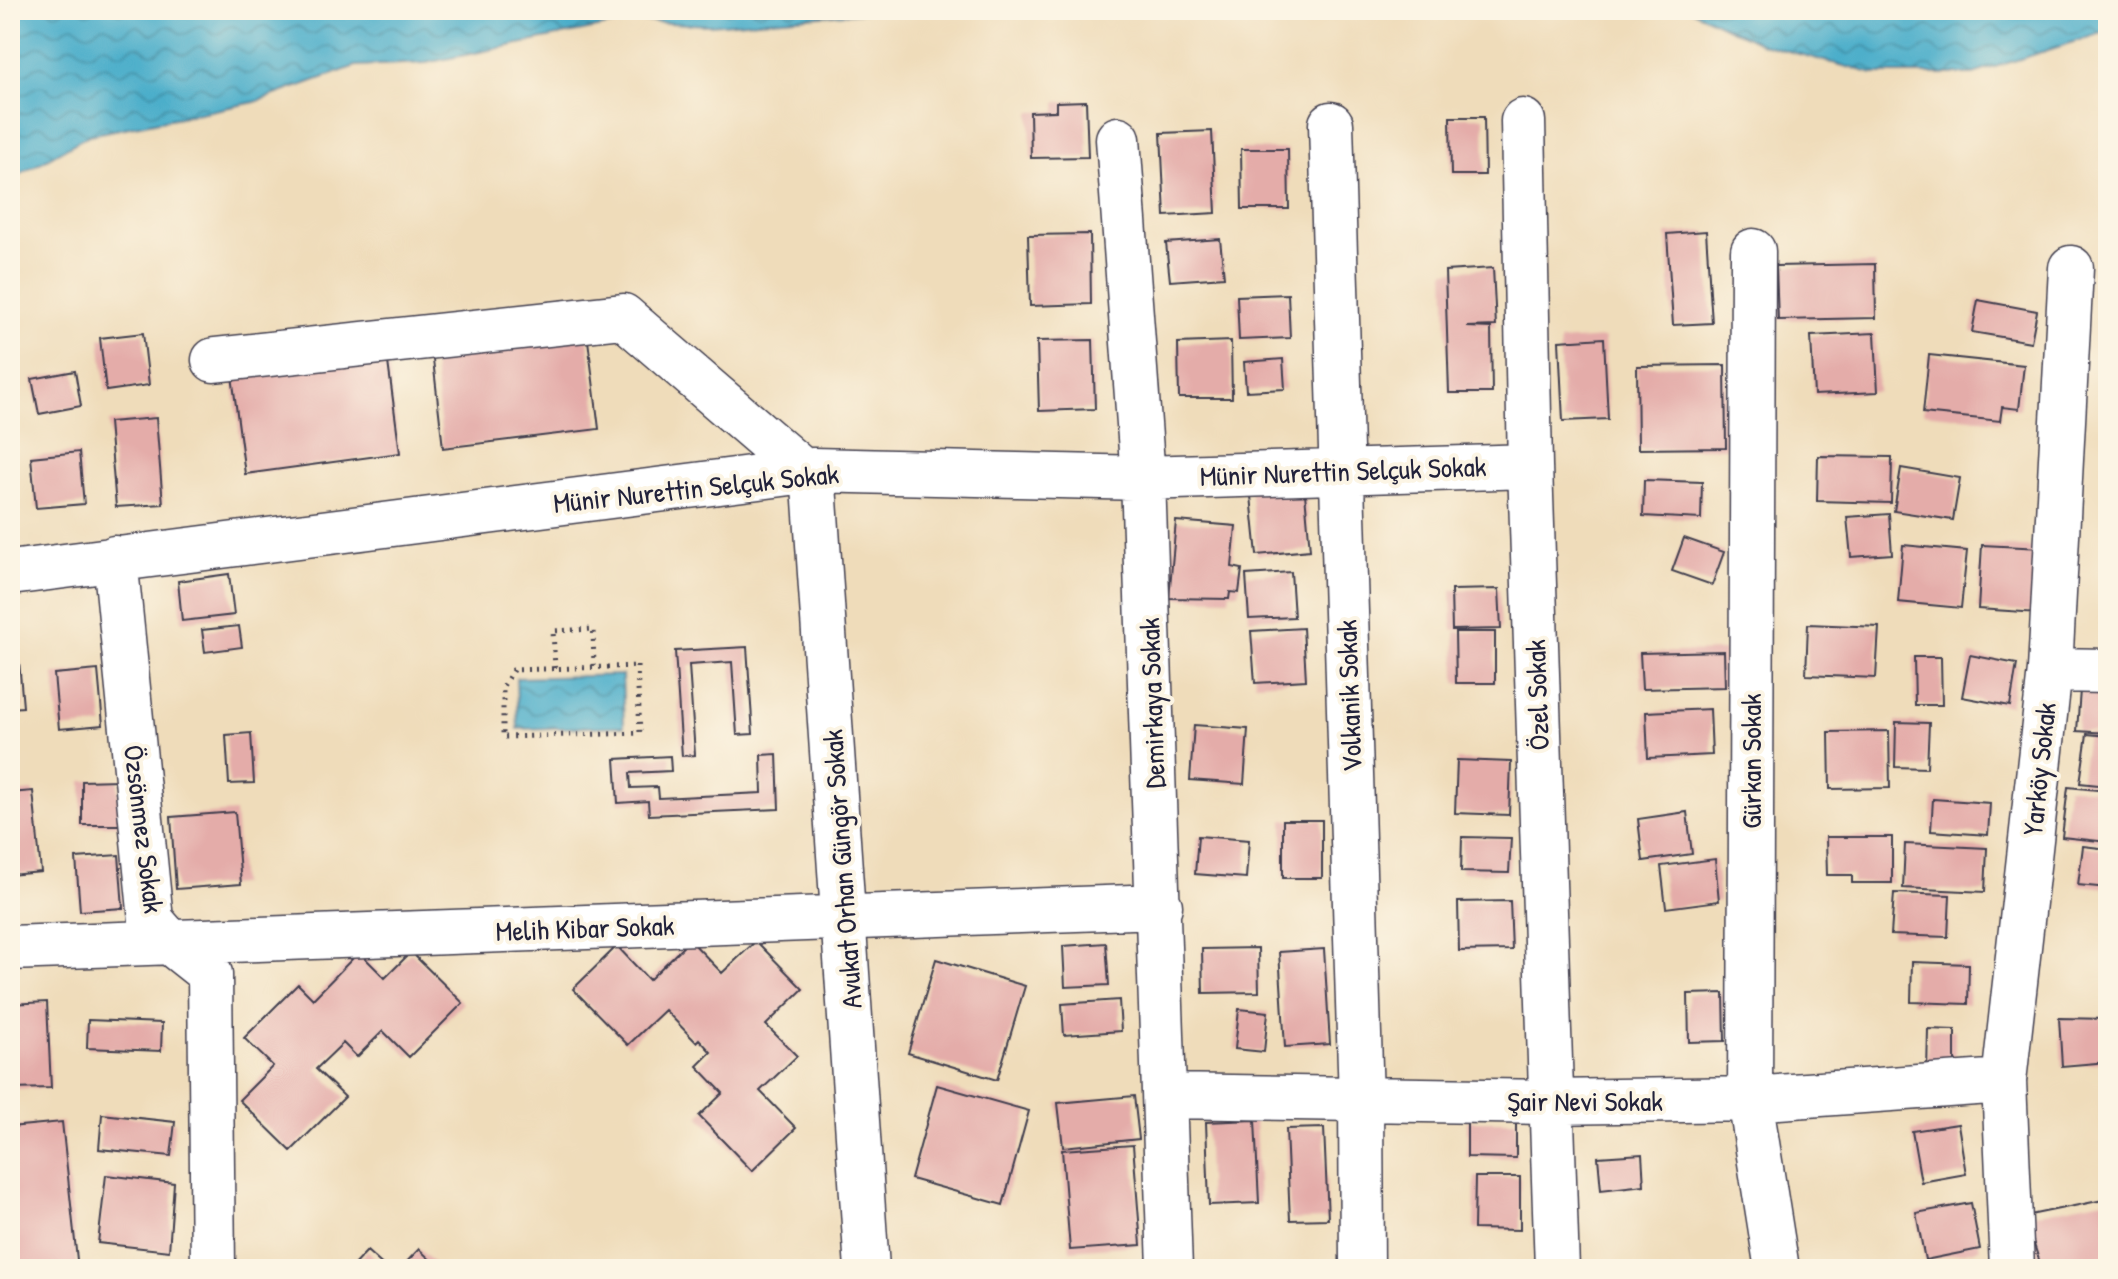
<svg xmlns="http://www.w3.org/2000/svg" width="2118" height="1279" viewBox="0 0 2118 1279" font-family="'Patrick Hand',sans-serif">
<defs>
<pattern id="water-waves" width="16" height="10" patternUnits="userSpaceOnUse" patternTransform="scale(2)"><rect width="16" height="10" fill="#4baeca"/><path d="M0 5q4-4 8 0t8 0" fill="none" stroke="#3e8da5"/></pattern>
</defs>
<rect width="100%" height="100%" fill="#fcf5e5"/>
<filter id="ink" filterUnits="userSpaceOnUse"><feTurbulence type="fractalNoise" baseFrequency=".0125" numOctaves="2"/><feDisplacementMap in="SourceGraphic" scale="16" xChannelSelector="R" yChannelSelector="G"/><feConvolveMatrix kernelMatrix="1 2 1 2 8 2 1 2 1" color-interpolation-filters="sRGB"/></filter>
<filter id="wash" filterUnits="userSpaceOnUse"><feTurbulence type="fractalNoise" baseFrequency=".006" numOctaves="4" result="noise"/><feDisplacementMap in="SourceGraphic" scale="32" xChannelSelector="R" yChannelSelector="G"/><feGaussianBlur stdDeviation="1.8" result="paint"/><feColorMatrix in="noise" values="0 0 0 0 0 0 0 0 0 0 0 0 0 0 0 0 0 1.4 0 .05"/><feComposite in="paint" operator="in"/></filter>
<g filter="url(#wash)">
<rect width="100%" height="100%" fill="#efdcba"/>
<!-- water -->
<path fill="url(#water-waves)" stroke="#366882" stroke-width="2" d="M 10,10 L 894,10 L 709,25 L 631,21 L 426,63 L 356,66 L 255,102 L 89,135 L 10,180 Z
M 1691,10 L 2108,10 L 2108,31 L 1973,74 L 1874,74 L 1762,44 Z
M 622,675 L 624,726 L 518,729 L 516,678 Z"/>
<g id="blocks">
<!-- building -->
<path fill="#e4aca9" d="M 1086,101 L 1088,157 L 1031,158 L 1030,112 L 1056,111 L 1056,102 Z
M 1450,117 L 1484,117 L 1485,175 L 1451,175 Z
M 1212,131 L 1216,213 L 1165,216 L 1161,133 Z
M 1241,149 L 1288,149 L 1289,209 L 1242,209 Z
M 1706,231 L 1712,323 L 1673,325 L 1667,234 Z
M 1090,234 L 1091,304 L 1030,306 L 1028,235 Z
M 1220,239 L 1224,277 L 1170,281 L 1166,243 Z
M 1875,264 L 1876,318 L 1778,320 L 1776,266 Z
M 1493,268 L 1496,326 L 1467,327 L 1491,328 L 1492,393 L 1449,393 L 1445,271 Z
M 1288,294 L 1290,338 L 1239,340 L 1237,296 Z
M 1978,300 L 2037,311 L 2031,342 L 1972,332 Z
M 586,324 L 599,429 L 443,448 L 431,342 Z
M 143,333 L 149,385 L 106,391 L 100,338 Z
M 1875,333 L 1878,392 L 1814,395 L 1811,336 Z
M 1604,338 L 1608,419 L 1563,421 L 1559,341 Z
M 1093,340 L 1095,409 L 1039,411 L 1037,341 Z
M 1231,341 L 1232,398 L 1179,398 L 1178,343 Z
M 386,347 L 400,453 L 245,474 L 231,368 Z
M 1929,355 L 2024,365 L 2019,409 L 2002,407 L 2000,421 L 1923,413 Z
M 1283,359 L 1285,389 L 1246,391 L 1244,362 Z
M 1725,365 L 1726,448 L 1638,449 L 1637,366 Z
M 75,371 L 81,406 L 39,414 L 32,379 Z
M 156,418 L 163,504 L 116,507 L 109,422 Z
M 79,452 L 84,504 L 36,508 L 31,457 Z
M 1818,456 L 1892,457 L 1891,503 L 1817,501 Z
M 1901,468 L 1960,478 L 1953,520 L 1894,511 Z
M 1644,480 L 1702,482 L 1701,519 L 1643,516 Z
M 1304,482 L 1310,550 L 1257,555 L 1250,486 Z
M 1889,514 L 1892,554 L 1851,557 L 1847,517 Z
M 1176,521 L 1236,526 L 1232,567 L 1242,569 L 1239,593 L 1230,592 L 1229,599 L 1169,598 Z
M 1684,538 L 1724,552 L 1712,585 L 1672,571 Z
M 1903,545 L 1967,551 L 1961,608 L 1898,602 Z
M 1982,545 L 2042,548 L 2039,613 L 1978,609 Z
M 1291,572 L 1294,617 L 1249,619 L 1246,575 Z
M 229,574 L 234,615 L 182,621 L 178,581 Z
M 1499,589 L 1501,629 L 1452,630 L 1451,590 Z
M 1808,624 L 1879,627 L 1876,678 L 1806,675 Z
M 16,626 L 23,707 L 10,708 L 10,627 Z
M 239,626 L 242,647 L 205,652 L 202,630 Z
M 1303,628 L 1306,680 L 1255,683 L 1251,631 Z
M 1455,632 L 1495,632 L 1495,683 L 1456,683 Z
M 747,647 L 753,734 L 737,735 L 732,662 L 689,665 L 695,755 L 682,756 L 675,651 Z
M 1724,651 L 1725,687 L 1642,689 L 1640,653 Z
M 1970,655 L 2017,664 L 2010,706 L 1962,697 Z
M 1914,657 L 1941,657 L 1942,705 L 1915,705 Z
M 98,670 L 103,725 L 59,729 L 54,674 Z
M 2080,690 L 2108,692 L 2108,733 L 2077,731 Z
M 1710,709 L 1712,755 L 1648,758 L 1646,712 Z
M 1896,722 L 1929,723 L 1927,768 L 1895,767 Z
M 1194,725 L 1248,729 L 1244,784 L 1190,780 Z
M 1889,731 L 1890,788 L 1830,789 L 1829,732 Z
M 251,733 L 254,783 L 229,784 L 226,735 Z
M 2087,734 L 2108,736 L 2108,786 L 2080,783 Z
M 777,754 L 779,809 L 649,815 L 648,801 L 618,803 L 615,759 L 670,756 L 671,771 L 630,773 L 631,788 L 658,787 L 659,798 L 762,793 L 761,755 Z
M 1457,760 L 1511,762 L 1509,815 L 1455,813 Z
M 118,780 L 119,825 L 82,825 L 82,781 Z
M 2068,787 L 2108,791 L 2108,842 L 2062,837 Z
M 33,791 L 41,872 L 10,875 L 10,793 Z
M 1933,799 L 1990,803 L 1988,835 L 1931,831 Z
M 235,812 L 241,884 L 176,889 L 171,817 Z
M 1687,812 L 1692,854 L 1643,861 L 1638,819 Z
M 1283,820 L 1322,820 L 1322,878 L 1283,878 Z
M 1198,836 L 1249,840 L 1246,878 L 1195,874 Z
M 1462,837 L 1511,838 L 1509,873 L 1461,872 Z
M 1826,837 L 1892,837 L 1892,883 L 1852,883 L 1852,875 L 1827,875 Z
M 1905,844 L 1987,848 L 1985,892 L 1903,888 Z
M 2083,846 L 2108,849 L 2108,888 L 2078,885 Z
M 119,855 L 123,908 L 80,911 L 76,858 Z
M 1715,859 L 1719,901 L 1666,908 L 1661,866 Z
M 1894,893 L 1950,895 L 1948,937 L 1891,935 Z
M 1510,901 L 1512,950 L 1459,951 L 1458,902 Z
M 690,940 L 722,973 L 756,941 L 803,989 L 766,1025 L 797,1056 L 760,1091 L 796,1128 L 752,1171 L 699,1116 L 723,1093 L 697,1066 L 711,1052 L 699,1039 L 696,1042 L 665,1010 L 628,1045 L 573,989 L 617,946 L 649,980 Z
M 1106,943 L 1109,985 L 1065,987 L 1063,946 Z
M 1258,948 L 1259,992 L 1203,993 L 1202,949 Z
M 1324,949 L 1330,1044 L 1285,1047 L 1279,952 Z
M 359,952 L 385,978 L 411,952 L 463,1003 L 409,1057 L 383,1031 L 357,1057 L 343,1043 L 316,1069 L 345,1097 L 291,1151 L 239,1100 L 273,1066 L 244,1038 L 298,984 L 313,999 Z
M 936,959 L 1025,986 L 997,1080 L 908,1053 Z
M 1912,962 L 1969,964 L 1968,1004 L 1911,1002 Z
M 1724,993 L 1725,1041 L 1689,1042 L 1688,994 Z
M 1119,1000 L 1121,1031 L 1064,1035 L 1062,1004 Z
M 47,1002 L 51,1088 L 10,1089 L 10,1004 Z
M 1239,1009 L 1268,1012 L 1264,1052 L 1235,1049 Z
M 2059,1018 L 2108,1019 L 2108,1062 L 2062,1066 Z
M 88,1020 L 162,1023 L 161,1051 L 87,1048 Z
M 1928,1029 L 1955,1030 L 1955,1072 L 1927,1072 Z
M 937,1085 L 1029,1111 L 1003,1205 L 911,1179 Z
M 1134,1096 L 1139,1139 L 1063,1147 L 1058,1103 Z
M 102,1114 L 175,1122 L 171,1156 L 99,1149 Z
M 1255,1120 L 1259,1203 L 1209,1205 L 1206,1122 Z
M 1467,1121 L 1516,1121 L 1516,1158 L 1467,1157 Z
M 62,1122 L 78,1269 L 10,1269 L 10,1127 Z
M 1958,1124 L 1966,1174 L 1921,1182 L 1912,1131 Z
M 1324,1128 L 1328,1219 L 1290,1220 L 1286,1129 Z
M 1133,1145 L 1141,1245 L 1070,1250 L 1062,1150 Z
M 1642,1154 L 1644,1185 L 1601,1190 L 1598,1157 Z
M 106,1175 L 174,1183 L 169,1251 L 98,1243 Z
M 1475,1177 L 1520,1177 L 1520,1230 L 1474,1229 Z
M 2108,1199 L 2108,1269 L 2042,1269 L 2025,1216 Z
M 1971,1203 L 1980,1249 L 1925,1260 L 1916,1213 Z
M 419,1249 L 440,1269 L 400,1269 Z
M 367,1251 L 387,1269 L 350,1269 Z
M 1219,1265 L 1241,1267 L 1241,1269 L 1218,1269 Z"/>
</g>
</g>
<g filter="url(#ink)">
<use href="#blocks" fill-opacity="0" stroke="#413e4e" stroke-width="2"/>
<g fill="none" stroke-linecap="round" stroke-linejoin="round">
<!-- minor casing -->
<g stroke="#413e4e" stroke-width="47">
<path id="minor" d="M 1523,121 L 1530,466 L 1557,1269
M 1331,124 L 1361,1100 L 1362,1269
M 1118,139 L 1143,478 L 1170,1269
M 1753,251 L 1750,1099 L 1777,1269
M 214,360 L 623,316 L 803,471
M 813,470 L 867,1269
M 115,558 L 151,920 L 172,944 L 210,974 L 213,1269
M 10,573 L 813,470 L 1143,478 L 1530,466
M 2050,670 L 2108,671
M 10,948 L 1160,906
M 1165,1096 L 1550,1102 L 1750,1099 L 2004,1081
M 2012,1269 L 2004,1081 L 2050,670 L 2071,268"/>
</g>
<!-- path -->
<path stroke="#413e4e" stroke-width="5" stroke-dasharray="2 6" stroke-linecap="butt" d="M 637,666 L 640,733 L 503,737 L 503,686 L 513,670 Z
M 555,668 L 553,631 L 593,629 L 594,667"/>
<!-- minor -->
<use href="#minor" stroke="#fff" stroke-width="44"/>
</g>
</g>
<g text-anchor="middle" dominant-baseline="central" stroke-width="8" stroke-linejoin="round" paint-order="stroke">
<!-- street labels -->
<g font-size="28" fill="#22223b" stroke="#fcf5e5">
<text transform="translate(1343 471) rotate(-2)">Münir Nurettin Selçuk Sokak</text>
<text transform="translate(696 488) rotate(-6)">Münir Nurettin Selçuk Sokak</text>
<text transform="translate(1537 695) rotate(-92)">Özel Sokak</text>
<text transform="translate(1349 696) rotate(-92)">Volkanik Sokak</text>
<text transform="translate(1152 703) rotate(-92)">Demirkaya Sokak</text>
<text transform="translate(1751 761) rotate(-90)">Gürkan Sokak</text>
<text transform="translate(2039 769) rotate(-84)">Yarköy Sokak</text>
<text transform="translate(144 829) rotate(83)">Özsönmez Sokak</text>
<text transform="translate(842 869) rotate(-94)">Avukat Orhan Güngör Sokak</text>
<text transform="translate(585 928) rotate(-2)">Melih Kibar Sokak</text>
<text x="1585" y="1101">Şair Nevi Sokak</text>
</g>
</g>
<!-- margin -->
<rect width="2118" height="1279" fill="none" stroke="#fcf5e5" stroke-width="40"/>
</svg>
